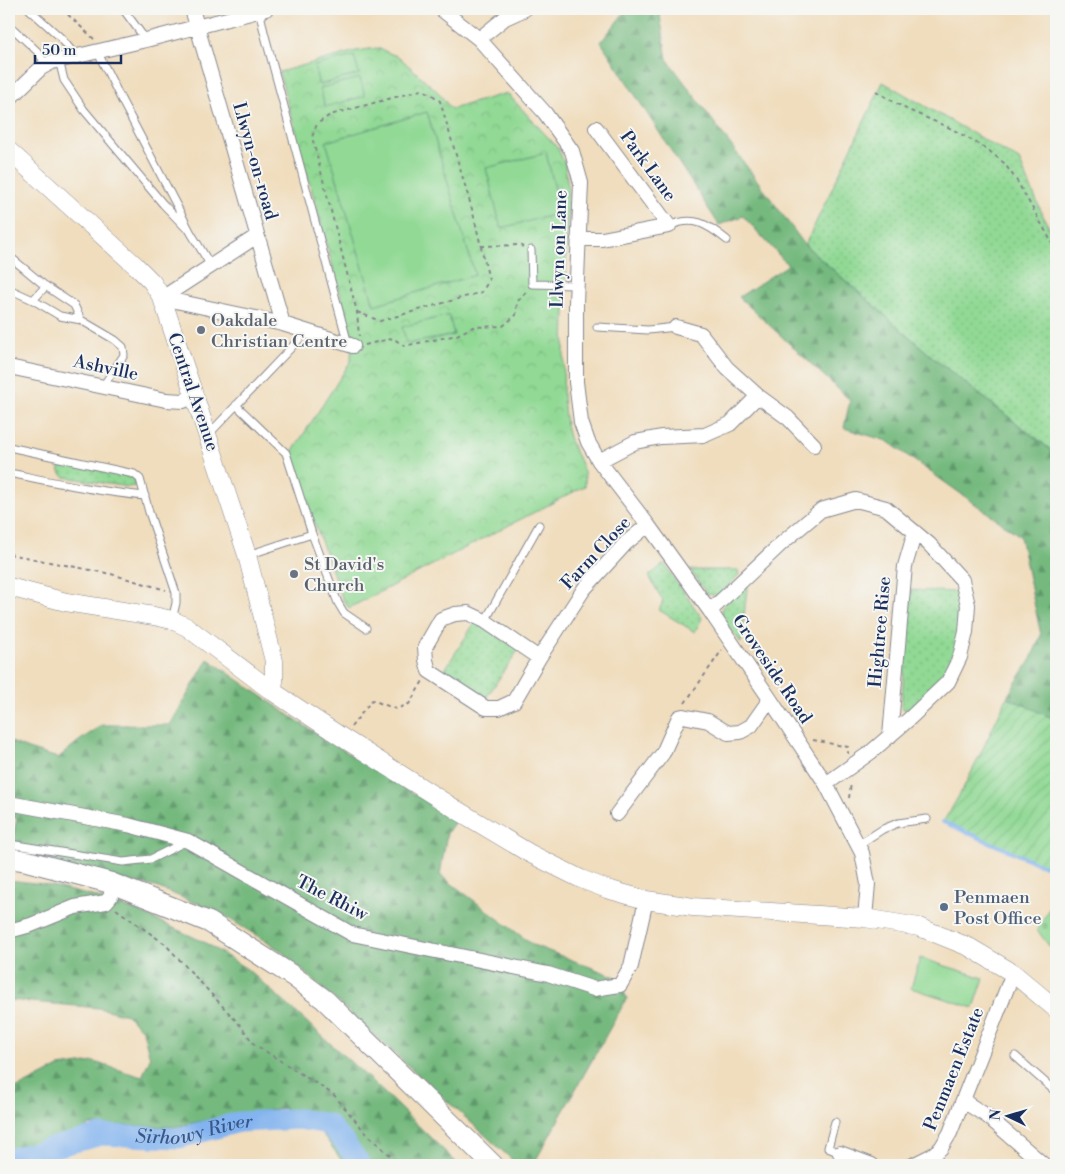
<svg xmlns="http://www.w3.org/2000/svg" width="1065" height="1174" viewBox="0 0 1065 1174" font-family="'Libre Bodoni',serif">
<defs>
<pattern id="grass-dots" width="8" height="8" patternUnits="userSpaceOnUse" patternTransform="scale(1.25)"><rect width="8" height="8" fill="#91d994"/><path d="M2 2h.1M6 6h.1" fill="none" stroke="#7cbb82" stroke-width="1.8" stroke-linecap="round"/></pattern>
<pattern id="forest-firs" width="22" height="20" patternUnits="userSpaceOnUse" patternTransform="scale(1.25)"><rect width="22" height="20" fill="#74b97e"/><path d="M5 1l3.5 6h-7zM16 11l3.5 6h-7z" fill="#5e976a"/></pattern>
<pattern id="cemetery-stones" width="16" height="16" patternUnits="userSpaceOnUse" patternTransform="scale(1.25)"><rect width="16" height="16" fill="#91d994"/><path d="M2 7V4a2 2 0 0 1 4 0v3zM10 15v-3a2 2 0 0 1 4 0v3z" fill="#7cbb82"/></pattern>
<pattern id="park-crowns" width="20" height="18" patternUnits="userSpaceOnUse" patternTransform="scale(1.25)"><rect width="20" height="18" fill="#91d994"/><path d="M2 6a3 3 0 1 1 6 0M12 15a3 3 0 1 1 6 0" fill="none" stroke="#7cbb82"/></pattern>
<pattern id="garden-furrows" width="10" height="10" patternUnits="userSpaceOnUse" patternTransform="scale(1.25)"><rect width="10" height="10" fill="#91d994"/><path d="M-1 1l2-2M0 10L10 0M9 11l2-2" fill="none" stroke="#7cbb82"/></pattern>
</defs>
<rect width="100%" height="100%" fill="#f6f6f2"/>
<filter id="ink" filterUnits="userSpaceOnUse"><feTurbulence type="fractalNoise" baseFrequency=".02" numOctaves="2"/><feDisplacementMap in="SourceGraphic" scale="10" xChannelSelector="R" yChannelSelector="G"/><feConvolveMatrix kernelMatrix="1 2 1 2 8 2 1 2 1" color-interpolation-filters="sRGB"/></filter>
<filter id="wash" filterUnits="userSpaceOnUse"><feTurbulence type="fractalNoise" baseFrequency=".0096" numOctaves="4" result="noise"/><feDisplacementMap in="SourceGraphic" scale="20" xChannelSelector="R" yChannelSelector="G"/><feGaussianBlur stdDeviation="1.12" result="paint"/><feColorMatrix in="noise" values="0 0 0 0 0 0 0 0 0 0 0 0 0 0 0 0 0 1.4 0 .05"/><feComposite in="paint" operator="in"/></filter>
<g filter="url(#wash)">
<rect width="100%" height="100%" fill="#f0ddbd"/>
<!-- grass -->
<path fill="url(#grass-dots)" stroke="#568479" d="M 883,82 L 1019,160 L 1045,220 L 1056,241 L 1056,454 L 937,361 L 805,245 Z
M 70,463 L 133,477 L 135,480 L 135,486 L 128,487 L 65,477 L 61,474 L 59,469 Z
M 664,564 L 702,618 L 695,632 L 659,610 L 663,601 L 649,576 Z
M 690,570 L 738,570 L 739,575 L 718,595 L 712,595 L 707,594 Z
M 748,580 L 741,643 L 721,616 L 722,607 Z
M 911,590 L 958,592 L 963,610 L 960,642 L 940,682 L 907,711 L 901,707 Z
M 475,622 L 519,649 L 484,701 L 442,674 Z"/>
<!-- forest -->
<path fill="url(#forest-firs)" stroke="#48746e" d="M 627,9 L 659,9 L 667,59 L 805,245 L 937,361 L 1056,454 L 1056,720 L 1007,697 L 1031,659 L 1041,635 L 1020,536 L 887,441 L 844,428 L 850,400 L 739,297 L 788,265 L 743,216 L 719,225 L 601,42 Z
M 208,659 L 305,726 L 456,820 L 447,833 L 440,875 L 533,945 L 616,977 L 627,998 L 533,1165 L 518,1165 L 280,950 L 218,912 L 156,887 L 9,854 L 17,819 L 9,814 L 9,741 L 28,749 L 58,758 L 79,741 L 102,725 L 170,725 Z
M 9,880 L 43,884 L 92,896 L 137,911 L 204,942 L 247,969 L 300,1016 L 378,1087 L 459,1165 L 345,1165 L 322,1133 L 283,1108 L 212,1119 L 174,1127 L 89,1125 L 69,1152 L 40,1162 L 40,1165 L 9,1165 L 9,1091 L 20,1087 L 59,1067 L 94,1062 L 142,1077 L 150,1058 L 143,1031 L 127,1015 L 99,1008 L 9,1000 Z"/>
<!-- cemetery -->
<path fill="url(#cemetery-stones)" stroke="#568479" d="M 1056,896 L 1056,955 L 1037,930 Z"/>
<!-- park -->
<path fill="url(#park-crowns)" stroke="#568479" d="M 377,48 L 399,57 L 438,92 L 451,109 L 507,93 L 557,147 L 565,164 L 568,187 L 563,394 C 564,409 565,423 569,437 C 574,454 587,467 585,486 L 349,608 L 343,600 L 291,460 L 292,452 L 351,361 L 352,336 L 279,72 L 356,51 Z"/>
<!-- garden -->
<path fill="url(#garden-furrows)" stroke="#568479" d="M 1007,697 L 1056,720 L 1056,871 L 943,822 C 969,783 987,739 1007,697 Z"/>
<!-- pitch -->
<path fill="#91d994" stroke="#568479" d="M 354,56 L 359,74 L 319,85 L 314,66 Z
M 360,78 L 365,96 L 325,107 L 320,88 Z
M 427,112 L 475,275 L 374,305 L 326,142 Z
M 546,153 L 561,213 L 501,228 L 486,168 Z
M 449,315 L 454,335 L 407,344 L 402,327 Z
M 920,958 L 984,978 L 974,1008 L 911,988 Z"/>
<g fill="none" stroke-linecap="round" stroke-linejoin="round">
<!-- stream -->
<path stroke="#83b4ef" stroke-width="4" d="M 943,822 L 1044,866 L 1056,865"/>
<!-- river -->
<path stroke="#83b4ef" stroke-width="21" id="s1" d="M 9,1159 L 101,1135 L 179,1138 L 239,1122 L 299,1119 L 328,1124 L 344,1142 L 361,1165"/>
</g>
</g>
<g filter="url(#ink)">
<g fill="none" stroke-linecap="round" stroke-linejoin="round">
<!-- service casing -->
<g stroke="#86868e" stroke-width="9">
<path id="service" d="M 29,9 L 60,37 L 76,56
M 123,9 L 146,40
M 259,9 L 264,32 L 348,344
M 9,25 L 38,52 L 46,65
M 97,51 L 121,99 L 191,233 L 211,266
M 59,60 L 64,80 L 84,110 L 163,204 L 186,228
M 669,226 C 694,215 707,224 727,240
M 531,250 L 532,284 L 576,285
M 9,256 L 44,285 L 74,305 L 81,320
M 9,289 L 33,300 L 60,316 L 81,320 L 115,340 L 123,347 L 124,355 L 103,386
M 33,300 L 46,286
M 597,327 L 648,330 L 676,327
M 236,405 L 286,453 L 312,534 L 338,603 L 344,613 L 366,628
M 208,435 L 307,331
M 9,447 L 134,474 L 140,479 L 149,512 L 176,593 L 176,603 L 172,620
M 9,473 C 54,482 99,492 145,496
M 248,555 L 312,534
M 485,621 L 539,525
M 16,845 L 123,862 L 151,859 L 185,842
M 858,845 L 883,829 L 898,823 L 927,819
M 1015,1056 L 1056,1092
M 835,1122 L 828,1148 L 840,1153"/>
</g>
<!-- minor casing -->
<g stroke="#86868e" stroke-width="16">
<path id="minor" d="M 192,9 L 283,324
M 441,9 L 479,39 L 545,113 L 572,151 L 581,183 L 576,303 L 576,382 L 581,422 L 588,442 L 599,461 L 648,525 L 710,611 L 770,699 L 826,784 L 862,853 L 868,884 L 865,918
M 479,39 L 505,18 L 525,9
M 9,99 L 41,68 L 52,62 L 146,40 L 266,9
M 257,236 L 162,298 L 283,324 L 353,346
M 578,239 L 602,239 L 669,226 L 596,128
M 9,367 L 166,400 L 183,401 L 195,396
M 758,396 L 788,418 L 814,445
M 599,461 L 635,442 L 661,437 L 705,435 L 730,424 L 758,396 L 727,368 L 701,334 L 676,327
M 710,611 L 782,543 L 821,510 L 856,500 L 886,508 L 929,544 L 962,580 L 968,605 L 966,632 L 960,657 L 948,682 L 908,720 L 871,752 L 826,784
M 539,658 L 485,621 L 468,613 L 455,614 L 441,619 L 425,647 L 426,660 L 429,671 L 486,708 L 499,708 L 514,701 L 539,658 L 584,589 L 626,543 L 648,525
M 890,736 L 905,566 L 915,532
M 9,803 L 128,825 L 188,841 L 352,934 L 548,974 L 594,989 L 620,985 L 631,966 L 646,900
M 617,814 L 663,753 L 679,717 L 683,716 L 708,721 L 728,733 L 740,732 L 751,726 L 770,699
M 9,931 L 31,925 L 75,907 L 106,902 L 111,896 L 111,883
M 963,1101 L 987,1116 L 1044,1165
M 840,1153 L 872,1165
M 913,1165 L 931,1156 L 941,1148 L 950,1133 L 1013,973"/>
</g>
<!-- tertiary casing -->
<g stroke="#86868e" stroke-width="19">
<path id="tertiary" d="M 9,151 L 136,266 L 152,282 L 162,298 L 247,555 L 274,661 L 274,682 L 269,689
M 9,587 L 66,602 L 154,616 L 172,620 L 187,627 L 269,689 L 343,738 L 457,810 L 529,853 L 581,879 L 607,889 L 646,900 L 693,907 L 865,918 L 919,927 L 969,947 L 1013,973 L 1056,1009"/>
</g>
<!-- secondary casing -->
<g stroke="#86868e" stroke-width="22">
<path id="secondary" d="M 9,858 L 27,861 L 111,883 L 209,922 L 293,976 L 325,1000 L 493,1165"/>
</g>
<!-- path -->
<path stroke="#86868e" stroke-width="2" stroke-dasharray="4 4" stroke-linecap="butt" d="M 62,9 L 94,39
M 876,91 L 906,109 L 952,129 L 987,149 L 1004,163 L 1017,181 L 1054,246 L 1056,258
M 481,246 L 520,245 L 523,247
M 357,312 L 380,321 L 482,292 L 489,280 L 472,209 L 440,101 L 430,93 L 421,90 L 330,115 L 317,124 L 312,137 L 357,312 L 359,336
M 365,345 L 393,338 L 404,346 L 457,335 L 473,327 L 503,326 L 516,315 L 517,302 L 526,292
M 9,554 L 111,574 L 166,590
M 685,703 L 722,650
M 351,727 L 372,700 L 396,709 L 409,704 L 423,681
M 813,740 L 848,747 L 848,754
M 849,798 L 851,783
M 116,909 L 165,944 L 240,1025 L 254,1044 L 334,1095 L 365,1132 L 400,1165"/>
<!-- service -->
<use href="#service" stroke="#fff" stroke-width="7"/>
<!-- minor -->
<use href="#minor" stroke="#fff" stroke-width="14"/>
<!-- tertiary -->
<use href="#tertiary" stroke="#fff" stroke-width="18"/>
<!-- secondary -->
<use href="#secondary" stroke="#fff" stroke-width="20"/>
</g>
</g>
<!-- markers -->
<g fill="#6b7280" stroke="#f6f6f2" stroke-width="2">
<circle cx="201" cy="330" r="5"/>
<circle cx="294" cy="574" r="5"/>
</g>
<circle fill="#5c6f8a" stroke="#f6f6f2" stroke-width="2" cx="944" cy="907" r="5"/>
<g text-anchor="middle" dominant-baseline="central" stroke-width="4" stroke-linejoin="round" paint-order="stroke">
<!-- street labels -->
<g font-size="18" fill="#1b2f5e" stroke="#f6f6f2">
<text transform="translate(255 161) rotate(74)">Llwyn-on-road</text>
<text transform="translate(648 166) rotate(54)">Park Lane</text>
<text transform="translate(559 249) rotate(-88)">Llwyn on Lane</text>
<text transform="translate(106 368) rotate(12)">Ashville</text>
<text transform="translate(193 392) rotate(71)">Central Avenue</text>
<text transform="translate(596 553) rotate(-47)">Farm Close</text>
<text transform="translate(880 632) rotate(-85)">Hightree Rise</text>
<text transform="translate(772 669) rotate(56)">Groveside Road</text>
<text transform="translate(332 898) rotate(27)">The Rhiw</text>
<text transform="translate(954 1069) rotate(-68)">Penmaen Estate</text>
</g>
<!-- worship labels -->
<g font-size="18" fill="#5b616d" stroke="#f6f6f2" text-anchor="start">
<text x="211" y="320">Oakdale<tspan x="211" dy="21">Christian Centre</tspan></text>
<text x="304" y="564">St David's<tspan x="304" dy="21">Church</tspan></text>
</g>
<!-- service labels -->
<g font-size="18" fill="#4e5e75" stroke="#f6f6f2" text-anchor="start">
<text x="954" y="897">Penmaen<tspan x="954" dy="21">Post Office</tspan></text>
</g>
<!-- water labels -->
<g font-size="19" font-style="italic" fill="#3a578a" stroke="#f6f6f2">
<text stroke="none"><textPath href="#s1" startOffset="189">Sirhowy River</textPath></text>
</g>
</g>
<!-- margin -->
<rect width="1065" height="1174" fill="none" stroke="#f6f6f2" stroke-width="30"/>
<!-- north arrow -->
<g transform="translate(1008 1116) rotate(275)" stroke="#f6f6f2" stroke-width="4" paint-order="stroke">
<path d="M0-4L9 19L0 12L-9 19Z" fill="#1b2f5e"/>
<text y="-8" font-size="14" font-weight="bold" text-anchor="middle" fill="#1b2f5e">N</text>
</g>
<!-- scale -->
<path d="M35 55v8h86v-8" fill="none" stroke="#1b2f5e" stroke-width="2.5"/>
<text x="42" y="55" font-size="15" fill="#1b2f5e" stroke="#f6f6f2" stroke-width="4" paint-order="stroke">50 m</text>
</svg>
